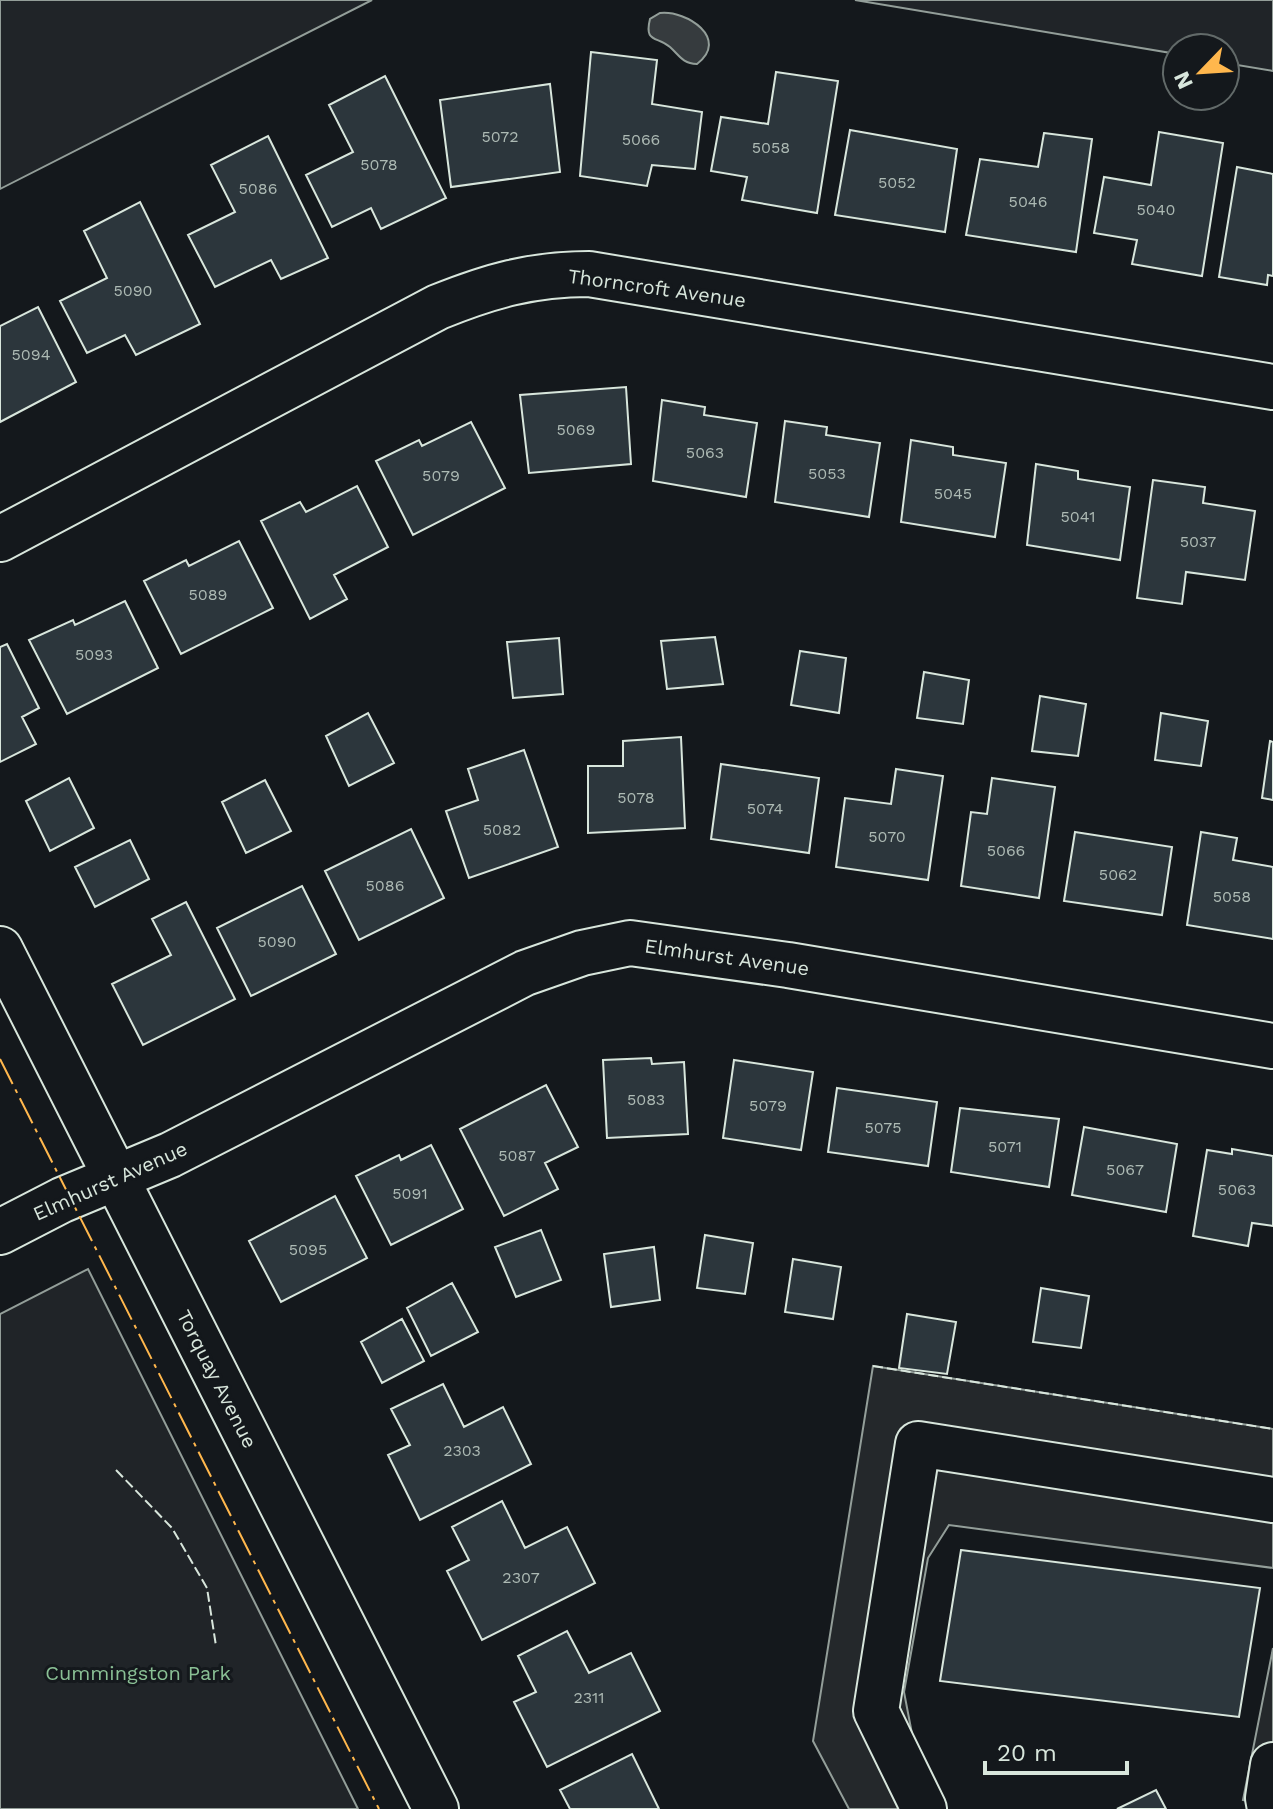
<svg xmlns="http://www.w3.org/2000/svg" width="1273" height="1809" viewBox="0 0 1273 1809" font-family="'Work Sans',sans-serif">
<rect width="100%" height="100%" fill="#14181c"/>
<!-- green -->
<path fill="#202428" stroke="#939e99" stroke-width="2" d="M 0,0 L 372,0 L 0,189 Z
M 855,0 L 1273,0 L 1273,71 L 1225,63 L 1225,48 L 1177,48 L 1177,54 Z
M 88,1269 L 358,1809 L 0,1809 L 0,1314 Z"/>
<!-- parking -->
<path fill="#24282b" stroke="#939e99" stroke-width="2" d="M 873,1366 L 1273,1429 L 1273,1568 L 949,1525 L 928,1558 L 904,1692 L 913,1739 L 946,1809 L 849,1809 L 813,1741 Z
M 1273,1648 L 1273,1807 L 1243,1800 Z"/>
<!-- water -->
<path fill="#363b3e" stroke="#939e99" stroke-width="2" d="M 660,13 C 687,10 730,39 697,64 C 682,63 680,56 670,47 C 657,36 644,43 650,19 Z"/>
<!-- building -->
<path fill="#2c363c" stroke="#d8e6dc" stroke-width="2" d="M 591,52 L 657,60 L 652,104 L 702,112 L 695,169 L 652,165 L 647,186 L 580,176 Z
M 776,72 L 838,81 L 817,213 L 742,200 L 747,177 L 711,171 L 721,117 L 768,124 Z
M 385,76 L 446,198 L 381,229 L 371,208 L 332,227 L 306,175 L 353,152 L 329,105 Z
M 550,84 L 560,172 L 451,187 L 440,100 Z
M 850,130 L 957,149 L 945,232 L 835,215 Z
M 1159,132 L 1223,143 L 1202,276 L 1132,264 L 1137,240 L 1094,233 L 1104,177 L 1151,185 Z
M 1044,133 L 1092,139 L 1076,252 L 966,235 L 980,159 L 1038,167 Z
M 268,136 L 328,258 L 281,279 L 271,260 L 215,287 L 188,235 L 235,212 L 211,165 Z
M 1237,167 L 1273,174 L 1273,276 L 1268,275 L 1267,285 L 1219,277 Z
M 140,202 L 200,324 L 136,355 L 125,335 L 87,353 L 60,301 L 107,278 L 84,231 Z
M 38,307 L 76,382 L 0,422 L 0,326 Z
M 626,387 L 631,464 L 529,473 L 520,395 Z
M 662,400 L 705,407 L 704,415 L 757,423 L 746,497 L 653,481 Z
M 785,421 L 827,427 L 826,435 L 880,443 L 869,517 L 775,502 Z
M 471,422 L 505,488 L 413,535 L 376,461 L 419,440 L 422,446 Z
M 911,440 L 953,447 L 953,455 L 1006,463 L 995,537 L 901,522 Z
M 1036,464 L 1078,471 L 1078,479 L 1130,487 L 1120,560 L 1027,545 Z
M 1153,480 L 1205,487 L 1203,503 L 1255,511 L 1245,580 L 1186,572 L 1182,604 L 1137,598 Z
M 357,486 L 388,547 L 334,575 L 347,599 L 310,619 L 261,521 L 300,502 L 306,512 Z
M 239,541 L 273,608 L 181,654 L 144,581 L 186,560 L 189,566 Z
M 125,601 L 158,668 L 67,714 L 29,640 L 73,620 L 75,625 Z
M 715,637 L 723,684 L 667,689 L 661,641 Z
M 559,638 L 563,694 L 513,698 L 507,642 Z
M 7,644 L 39,708 L 22,717 L 36,744 L 0,762 L 0,647 Z
M 800,651 L 846,658 L 839,713 L 791,705 Z
M 924,672 L 969,680 L 963,724 L 917,718 Z
M 1040,696 L 1086,704 L 1078,756 L 1032,751 Z
M 368,713 L 394,763 L 349,786 L 326,736 Z
M 1161,713 L 1208,721 L 1201,766 L 1155,760 Z
M 681,737 L 685,828 L 588,833 L 588,766 L 623,766 L 623,741 Z
M 1270,741 L 1273,742 L 1273,800 L 1262,798 Z
M 524,750 L 558,847 L 469,878 L 446,811 L 478,800 L 468,769 Z
M 721,764 L 819,778 L 809,853 L 711,839 Z
M 896,769 L 943,776 L 928,880 L 836,867 L 845,798 L 891,804 Z
M 69,778 L 94,828 L 50,851 L 26,801 Z
M 992,778 L 1055,787 L 1039,898 L 961,886 L 971,812 L 987,814 Z
M 265,780 L 291,831 L 246,853 L 222,802 Z
M 411,829 L 444,898 L 359,940 L 325,871 Z
M 1075,832 L 1172,847 L 1162,915 L 1064,901 Z
M 1201,832 L 1237,838 L 1233,860 L 1273,867 L 1273,939 L 1187,925 Z
M 130,840 L 149,879 L 95,907 L 75,867 Z
M 302,886 L 336,954 L 251,996 L 217,928 Z
M 186,902 L 235,999 L 143,1045 L 112,984 L 171,955 L 152,919 Z
M 651,1058 L 652,1064 L 684,1062 L 688,1134 L 607,1138 L 603,1060 Z
M 734,1060 L 813,1072 L 801,1150 L 723,1138 Z
M 546,1085 L 578,1147 L 545,1163 L 558,1189 L 504,1216 L 460,1129 Z
M 837,1088 L 937,1102 L 928,1166 L 828,1152 Z
M 960,1108 L 1059,1119 L 1049,1187 L 951,1172 Z
M 1084,1127 L 1177,1144 L 1166,1212 L 1072,1195 Z
M 431,1145 L 463,1209 L 391,1245 L 356,1176 L 399,1155 L 401,1160 Z
M 1232,1149 L 1273,1156 L 1273,1226 L 1252,1223 L 1248,1246 L 1193,1236 L 1207,1150 L 1232,1154 Z
M 335,1196 L 367,1258 L 281,1302 L 249,1241 Z
M 541,1230 L 561,1280 L 516,1297 L 495,1247 Z
M 705,1235 L 753,1243 L 745,1294 L 697,1288 Z
M 654,1247 L 660,1300 L 611,1307 L 604,1254 Z
M 793,1259 L 841,1267 L 833,1319 L 785,1312 Z
M 452,1283 L 478,1332 L 431,1356 L 407,1308 Z
M 1041,1288 L 1089,1296 L 1081,1348 L 1033,1342 Z
M 907,1314 L 956,1322 L 947,1374 L 899,1368 Z
M 402,1319 L 424,1361 L 382,1383 L 361,1342 Z
M 443,1384 L 464,1427 L 503,1407 L 531,1464 L 420,1520 L 388,1455 L 410,1445 L 391,1409 Z
M 502,1501 L 525,1548 L 567,1527 L 595,1583 L 482,1640 L 447,1571 L 469,1560 L 452,1527 Z
M 961,1550 L 1260,1588 L 1239,1717 L 940,1681 Z
M 567,1631 L 589,1673 L 631,1653 L 660,1711 L 547,1767 L 514,1702 L 536,1692 L 518,1656 Z
M 632,1754 L 659,1809 L 570,1809 L 560,1790 Z
M 1156,1790 L 1166,1809 L 1117,1809 Z"/>
<g fill="none" stroke-linecap="round" stroke-linejoin="round">
<!-- minor casing -->
<g stroke="#d8e6dc" stroke-width="48">
<path id="minor" d="M 0,539 L 438,307 C 490,286 532,274 589,274 L 1273,387
M 0,949 L 436,1809
M 0,1232 L 62,1200 L 170,1155 L 525,973 L 582,953 L 630,943 L 788,965 L 1273,1046
M 924,1809 L 876,1711 L 918,1444 L 1273,1500
M 1270,1809 L 1268,1798 L 1273,1765"/>
</g>
<!-- minor -->
<use href="#minor" stroke="#14181c" stroke-width="44"/>
<!-- fence -->
<path stroke="#d8e6dc" stroke-width="2" stroke-dasharray="10 4" stroke-linecap="butt" d="M 873,1366 L 1273,1429
M 116,1470 L 172,1528 L 207,1588 L 216,1646"/>
<!-- power -->
<path stroke="#ffb74d" stroke-width="2" stroke-dasharray="28 6 4 6" stroke-linecap="butt" d="M 0,1059 L 379,1809"/>
</g>
<g text-anchor="middle" dominant-baseline="central" stroke-width="6" stroke-linejoin="round" paint-order="stroke">
<!-- number labels -->
<g font-size="16" fill="#adbab4">
<text x="500" y="136">5072</text>
<text x="641" y="139">5066</text>
<text x="771" y="147">5058</text>
<text x="379" y="164">5078</text>
<text x="897" y="182">5052</text>
<text x="258" y="188">5086</text>
<text x="1028" y="201">5046</text>
<text x="1156" y="209">5040</text>
<text x="133" y="290">5090</text>
<text x="31" y="354">5094</text>
<text x="576" y="429">5069</text>
<text x="705" y="452">5063</text>
<text x="827" y="473">5053</text>
<text x="441" y="475">5079</text>
<text x="953" y="493">5045</text>
<text x="1078" y="516">5041</text>
<text x="1198" y="541">5037</text>
<text x="208" y="594">5089</text>
<text x="94" y="654">5093</text>
<text x="636" y="797">5078</text>
<text x="765" y="808">5074</text>
<text x="502" y="829">5082</text>
<text x="887" y="836">5070</text>
<text x="1006" y="850">5066</text>
<text x="1118" y="874">5062</text>
<text x="385" y="885">5086</text>
<text x="1232" y="896">5058</text>
<text x="277" y="941">5090</text>
<text x="646" y="1099">5083</text>
<text x="768" y="1105">5079</text>
<text x="883" y="1127">5075</text>
<text x="1005" y="1146">5071</text>
<text x="517" y="1155">5087</text>
<text x="1125" y="1169">5067</text>
<text x="1237" y="1189">5063</text>
<text x="410" y="1193">5091</text>
<text x="308" y="1249">5095</text>
<text x="462" y="1450">2303</text>
<text x="521" y="1577">2307</text>
<text x="589" y="1697">2311</text>
</g>
<!-- street labels -->
<g font-size="20" fill="#d8e6dc" stroke="#14181c">
<text transform="translate(657 288) rotate(8)">Thorncroft Avenue</text>
<text transform="translate(727 957) rotate(8)">Elmhurst Avenue</text>
<text transform="translate(110 1181) rotate(-24)">Elmhurst Avenue</text>
<text transform="translate(217 1379) rotate(63)">Torquay Avenue</text>
</g>
<!-- park labels -->
<g font-size="20" fill="#8ac095" stroke="#14181c">
<text x="138" y="1673">Cummingston Park</text>
</g>
</g>
<!-- north arrow -->
<g transform="translate(1201 72) rotate(245)"><circle r="38" fill="#14181c" stroke="#626a69" stroke-width="2"/>
<path d="M0-6L14 30L0 20L-14 30Z" fill="#ffb74d"/>
<text y="-12" font-size="22" font-weight="bold" text-anchor="middle" fill="#d8e6dc">N</text>
</g>
<!-- scale -->
<path d="M985 1761v12h142v-12" fill="none" stroke="#d8e6dc" stroke-width="4"/>
<text x="997" y="1761" font-size="24" fill="#d8e6dc" stroke="#14181c" stroke-width="6" paint-order="stroke">20 m</text>
</svg>
